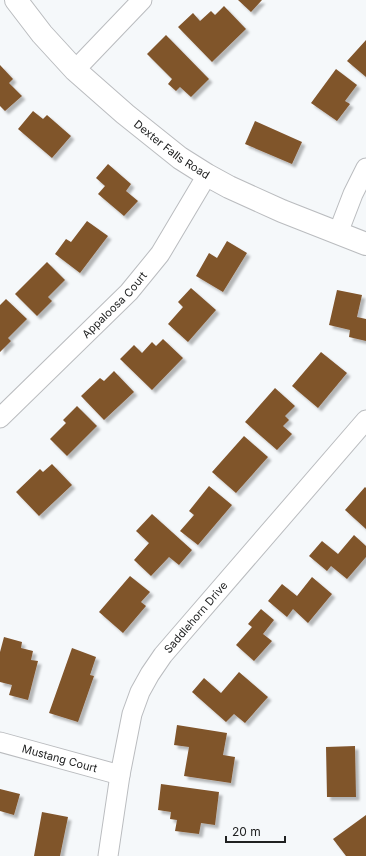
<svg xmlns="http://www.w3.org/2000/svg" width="366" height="856" viewBox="0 0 366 856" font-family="Inter,sans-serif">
<defs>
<filter id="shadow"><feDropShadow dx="3.5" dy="3.5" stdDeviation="1" flood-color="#0004"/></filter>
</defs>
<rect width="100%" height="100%" fill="#f5f8fa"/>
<!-- building -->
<path fill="#80542c" filter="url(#shadow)" d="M 238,0 L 262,0 L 251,12 Z
M 224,6 L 246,29 L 212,62 L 178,27 L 193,13 L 200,21 L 211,11 L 215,15 Z
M 166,35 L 209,79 L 191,97 L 180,87 L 176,91 L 168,84 L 172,79 L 147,54 Z
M 366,40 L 366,77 L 347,61 Z
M 0,65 L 13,79 L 9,83 L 22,96 L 5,111 L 0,106 Z
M 336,69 L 357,85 L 345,101 L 350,104 L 337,121 L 311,103 Z
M 33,111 L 43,119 L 47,115 L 71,136 L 52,158 L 18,129 Z
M 255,121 L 302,142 L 292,164 L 245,144 Z
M 108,164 L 131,184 L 126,191 L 138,201 L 124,216 L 98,194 L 105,186 L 96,178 Z
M 87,221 L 108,236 L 80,273 L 55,254 L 66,239 L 71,242 Z
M 227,241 L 247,253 L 223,292 L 196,276 L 209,253 L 217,258 Z
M 47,262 L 65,280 L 48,297 L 52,301 L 37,316 L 15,294 Z
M 191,288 L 216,310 L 188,342 L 168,324 L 183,307 L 178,302 Z
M 337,290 L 362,295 L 357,317 L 366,319 L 366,341 L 349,337 L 350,330 L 329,325 Z
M 6,299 L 27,319 L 8,338 L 11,341 L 0,352 L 0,305 Z
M 163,339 L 183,358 L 152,390 L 120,359 L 134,345 L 142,353 L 152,342 L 156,346 Z
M 321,352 L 347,373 L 318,408 L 292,386 Z
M 114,371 L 134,392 L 104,420 L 81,396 L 100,378 L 104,381 Z
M 275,388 L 295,406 L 285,416 L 289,420 L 283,426 L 292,434 L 277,450 L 245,422 Z
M 77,406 L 97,426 L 67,456 L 50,439 L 66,423 L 63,420 Z
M 244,436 L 268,457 L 236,493 L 212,472 Z
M 52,464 L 72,485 L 39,516 L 16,492 L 40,469 L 43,472 Z
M 209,486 L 232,505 L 198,545 L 180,531 L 194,515 L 189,511 Z
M 365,487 L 366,488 L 366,529 L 345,510 Z
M 152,514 L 192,550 L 179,565 L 169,557 L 151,576 L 134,560 L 149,543 L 136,531 Z
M 354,535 L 366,546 L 366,557 L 347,579 L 331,566 L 327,571 L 309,556 L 322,541 L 338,554 Z
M 130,576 L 150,592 L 141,602 L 146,606 L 123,633 L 99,612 Z
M 312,577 L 332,594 L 308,623 L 293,609 L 287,617 L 268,601 L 282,584 L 297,596 Z
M 261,609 L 274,620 L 263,634 L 272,641 L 254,661 L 236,645 L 252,627 L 248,624 Z
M 4,637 L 22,642 L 21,648 L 33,651 L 31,660 L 38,661 L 28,700 L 9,695 L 12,685 L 0,682 L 0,652 Z
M 72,648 L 96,657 L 90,675 L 94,676 L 78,722 L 49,713 Z
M 239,672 L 268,697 L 245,723 L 234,714 L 226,722 L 192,692 L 204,678 L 221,693 Z
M 177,725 L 227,733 L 223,755 L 235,757 L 231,783 L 184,776 L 189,747 L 174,745 Z
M 355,746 L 356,797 L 327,797 L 326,747 Z
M 161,784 L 219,792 L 215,825 L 201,823 L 199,834 L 175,831 L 177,820 L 170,819 L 171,812 L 158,810 Z
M 0,789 L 20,794 L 14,815 L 0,811 Z
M 42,812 L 68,817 L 60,856 L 34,856 Z
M 366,815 L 366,856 L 346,856 L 333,839 Z"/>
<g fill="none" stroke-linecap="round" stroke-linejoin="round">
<!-- minor casing -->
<g stroke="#babcbf" stroke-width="21">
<g id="minor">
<path d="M 75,70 L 142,0"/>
<path d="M 338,233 L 353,194 L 366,168"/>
<path id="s1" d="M 0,418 L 129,292 L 160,254 L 207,175"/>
<path id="s2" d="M 0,742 L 120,775"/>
<path id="s3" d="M 108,856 L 120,775 L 132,714 L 140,692 L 150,674 L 163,655 L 366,420"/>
</g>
</g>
<!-- tertiary casing -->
<g stroke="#babcbf" stroke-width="24">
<g id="tertiary">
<path id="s4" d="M 16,0 L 42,34 L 75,70 L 125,114 L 180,158 L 207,175 L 229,187 L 282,211 L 366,244"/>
</g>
</g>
<!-- minor -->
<use href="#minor" stroke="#fff" stroke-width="19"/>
<!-- tertiary -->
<use href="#tertiary" stroke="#fff" stroke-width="22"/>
</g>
<g text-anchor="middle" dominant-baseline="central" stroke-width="4" stroke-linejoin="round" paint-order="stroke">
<!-- street labels -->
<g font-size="11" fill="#202121" stroke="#f5f8fa">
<text stroke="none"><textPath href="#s4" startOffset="217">Dexter Falls Road</textPath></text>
<text stroke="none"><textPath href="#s1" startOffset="161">Appaloosa Court</textPath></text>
<text stroke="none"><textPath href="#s3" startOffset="261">Saddlehorn Drive</textPath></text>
<text stroke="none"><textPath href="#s2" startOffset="62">Mustang Court</textPath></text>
</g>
</g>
<!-- scale -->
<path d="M226 836v6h59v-6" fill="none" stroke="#202121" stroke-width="2"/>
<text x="232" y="836" font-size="12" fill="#202121" stroke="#f5f8fa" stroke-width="3" paint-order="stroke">20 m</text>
</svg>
